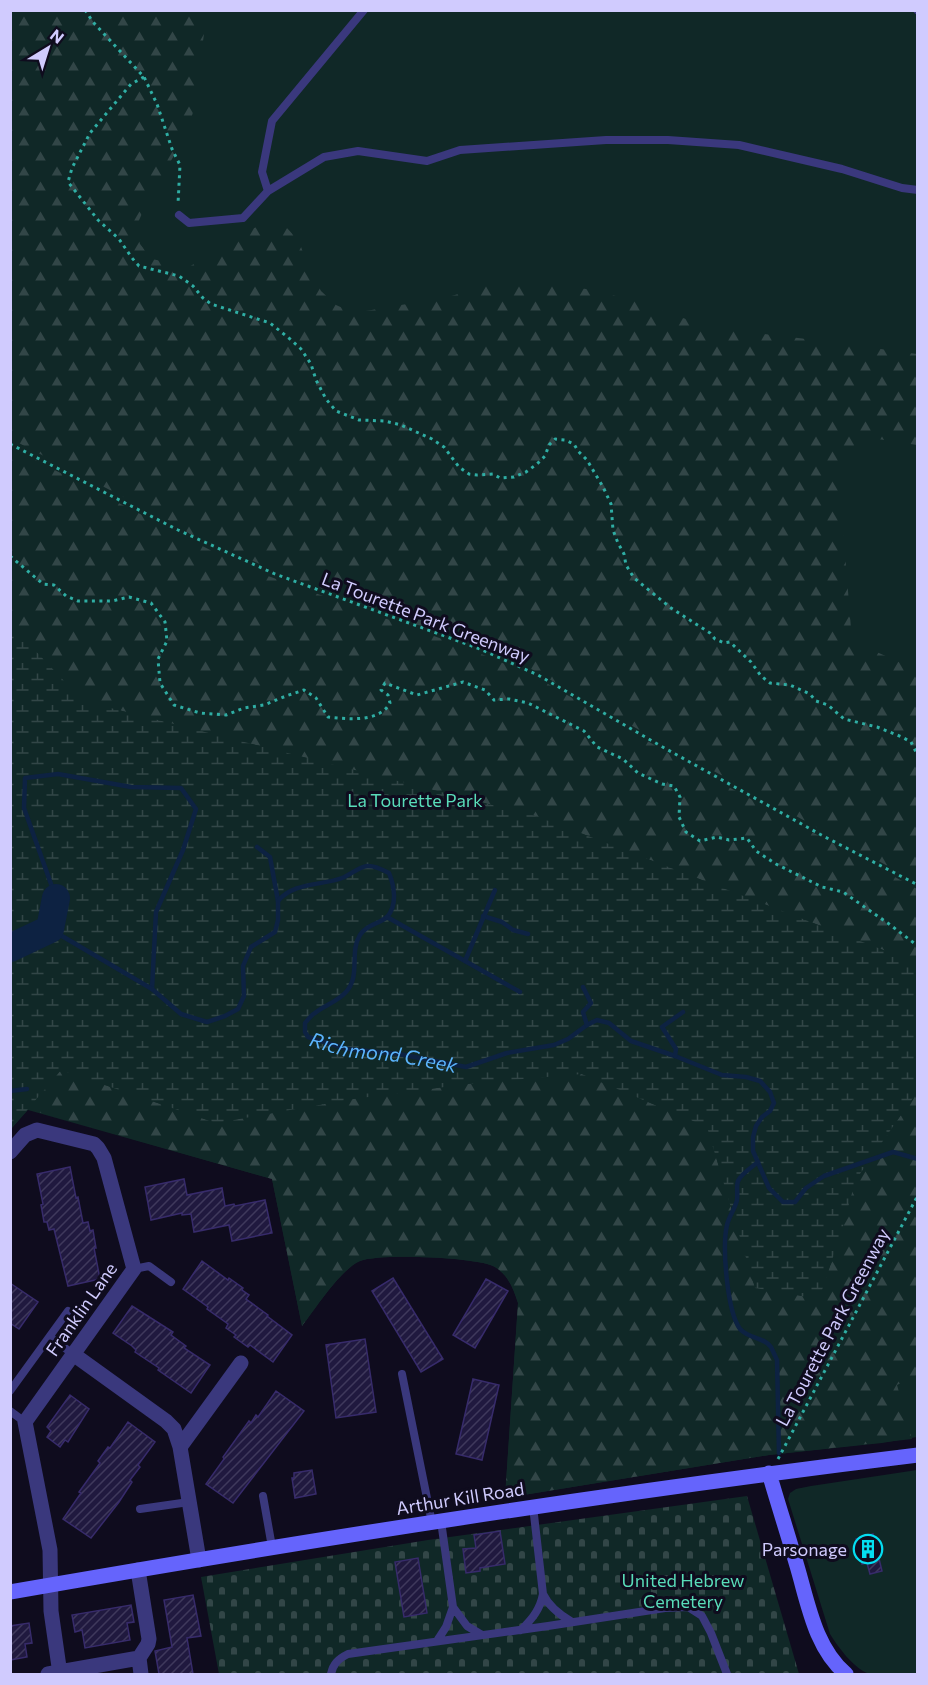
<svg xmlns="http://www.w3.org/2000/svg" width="928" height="1685" viewBox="0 0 928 1685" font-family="Commissioner,sans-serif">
<defs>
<pattern id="forest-firs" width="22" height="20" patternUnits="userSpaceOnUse" patternTransform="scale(1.5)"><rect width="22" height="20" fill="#102827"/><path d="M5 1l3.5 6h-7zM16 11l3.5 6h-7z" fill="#324647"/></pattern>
<pattern id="wetland-marsh" width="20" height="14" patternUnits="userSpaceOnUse" patternTransform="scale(1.5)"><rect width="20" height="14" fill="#102827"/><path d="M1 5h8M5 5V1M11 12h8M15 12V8" fill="none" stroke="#324647"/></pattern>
<pattern id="cemetery-stones" width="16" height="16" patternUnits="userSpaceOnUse" patternTransform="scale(1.5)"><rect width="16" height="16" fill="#102827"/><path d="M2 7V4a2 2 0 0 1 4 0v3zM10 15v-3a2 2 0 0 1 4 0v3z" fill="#324647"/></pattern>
<pattern id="building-hatch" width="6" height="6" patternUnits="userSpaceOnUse" patternTransform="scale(1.5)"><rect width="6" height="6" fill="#20193f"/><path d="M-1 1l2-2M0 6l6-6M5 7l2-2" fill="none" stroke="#3f395c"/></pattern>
</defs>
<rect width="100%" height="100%" fill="#0f0c1e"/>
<!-- green -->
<path fill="#102827" d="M 11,11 L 917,11 L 917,1437 L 882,1443 L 769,1455 L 505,1498 L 518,1303 C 513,1288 508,1274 493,1266 C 474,1257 379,1253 360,1261 C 341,1269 315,1309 302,1326 L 272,1179 L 28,1110 L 11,1129 Z
M 917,1470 L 917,1674 C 908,1674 877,1677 870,1674 C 855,1670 838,1647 830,1634 L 788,1499 L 790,1493 L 796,1489 L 811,1486 Z"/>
<!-- forest -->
<path fill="url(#forest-firs)" d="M 10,11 L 207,11 L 194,109 L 186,135 L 148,200 L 136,227 L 140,244 L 152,259 L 189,267 L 249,229 L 271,224 L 286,227 L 299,241 L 308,267 L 321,291 L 336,305 L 354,313 L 448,297 L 499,282 L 541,282 L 586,289 L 633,300 L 676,316 L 720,329 L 815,340 L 917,354 L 917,445 L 878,439 L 853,446 L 842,454 L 838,466 L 852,641 L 917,670 L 917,882 L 666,745 L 526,666 L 281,573 L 190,534 L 170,521 L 11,439 Z
M 10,447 L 214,552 L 257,572 L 467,648 L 534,676 L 712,778 L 917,889 L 917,963 L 539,817 L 83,701 L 11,625 Z
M 61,1070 L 216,1123 L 353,1099 L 475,1083 L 582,1074 L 707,1127 L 755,1287 L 819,1299 L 842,1230 L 855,1181 L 917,1092 L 917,1375 L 897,1385 L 912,1439 L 769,1455 L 505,1498 L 518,1303 C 513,1288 508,1274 493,1266 C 474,1257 379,1253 360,1261 C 341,1269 315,1309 302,1326 L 272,1179 L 28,1109 Z"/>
<!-- wetland -->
<path fill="url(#wetland-marsh)" d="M 11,625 L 83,701 L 539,817 L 917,963 L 917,1092 L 855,1181 L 842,1230 L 819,1299 L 755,1288 L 707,1127 L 582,1074 L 475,1083 L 353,1099 L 216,1123 L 61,1070 L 11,1129 Z"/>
<!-- cemetery -->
<path fill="url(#cemetery-stones)" d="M 747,1496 L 799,1674 L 219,1674 L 201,1577 L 428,1540 Z"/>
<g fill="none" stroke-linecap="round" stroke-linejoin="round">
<!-- stream -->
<g stroke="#0d2242" stroke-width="4.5">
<path d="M 257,847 L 270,857 L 278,901"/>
<path id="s1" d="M 56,898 L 24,808 L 25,778 L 58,774 L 131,787 L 181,788 L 196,809 L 183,850 L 156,912 L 152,989 L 181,1014 L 207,1022 L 225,1016 L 238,1009 L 244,996 L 243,966 L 251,947 L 275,932 L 278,920 L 278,901 C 294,882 320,886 342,878 C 350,875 359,867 367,866 C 375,865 383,870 389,873 C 394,885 398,905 387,917 C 379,924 366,925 360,935 C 349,952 361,976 346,992 C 337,1002 325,1005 315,1013 C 311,1015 308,1020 305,1023 L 305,1032 L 308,1037 L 347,1049 L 399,1054 L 466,1067 L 507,1053 L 554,1045 L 568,1039 L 587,1025 L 597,1020 L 609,1023 L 631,1041 L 675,1056 L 722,1075 L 746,1077 L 760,1081 L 770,1092 L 774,1103 L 770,1111 L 762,1117 L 756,1126 L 753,1137 L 753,1151 L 769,1188 L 783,1202 L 795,1202 L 806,1188 L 824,1176 L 893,1152 L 918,1159"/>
<path d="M 483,916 L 502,922 L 513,930 L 528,934"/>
<path d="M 387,917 L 520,992"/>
<path d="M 50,929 L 152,989"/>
<path d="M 465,961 L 495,890"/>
<path d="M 583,987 L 591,1003 L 583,1012 L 587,1025"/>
<path d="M 675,1056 L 676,1049 L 662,1027 L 683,1012"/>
<path d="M 10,1091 L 27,1089"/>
<path d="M 758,1162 C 752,1167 741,1174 738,1181 C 736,1187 738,1194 737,1200 C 735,1209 729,1216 727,1225 C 722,1247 727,1311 740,1329 C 749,1339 764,1337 771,1347 C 773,1351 775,1356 777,1360 L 779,1453"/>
</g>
<!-- river -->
<path stroke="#0d2242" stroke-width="28" d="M 10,948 L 50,929 L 56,898"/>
</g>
<!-- building -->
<path fill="url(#building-hatch)" stroke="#372b6b" stroke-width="1.5" d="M 70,1167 L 76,1198 L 78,1197 L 83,1223 L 88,1222 L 90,1231 L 93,1230 L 96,1248 L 94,1248 L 100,1279 L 68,1286 L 54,1229 L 49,1230 L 47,1222 L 44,1222 L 41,1205 L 43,1204 L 37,1174 Z
M 184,1179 L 187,1195 L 222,1188 L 225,1206 L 234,1204 L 235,1206 L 265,1200 L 272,1233 L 232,1241 L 229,1225 L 194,1232 L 191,1214 L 182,1215 L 182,1213 L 151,1220 L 145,1187 Z
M 202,1261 L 228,1280 L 229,1278 L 243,1288 L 242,1290 L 249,1295 L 246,1299 L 268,1315 L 267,1316 L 292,1335 L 273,1362 L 250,1345 L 248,1347 L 234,1337 L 236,1335 L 226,1328 L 228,1324 L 207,1309 L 208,1307 L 183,1289 Z
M 393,1278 L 443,1359 L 421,1372 L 372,1291 Z
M 486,1279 L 508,1291 L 475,1348 L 453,1335 Z
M 10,1283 L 38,1302 L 19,1329 L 10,1323 Z
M 132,1306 L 173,1332 L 171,1335 L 186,1346 L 184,1348 L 210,1365 L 191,1393 L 158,1370 L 159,1368 L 135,1352 L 136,1350 L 132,1346 L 113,1333 Z
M 365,1339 L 376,1412 L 336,1418 L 326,1345 Z
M 473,1379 L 499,1385 L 482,1460 L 456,1454 Z
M 276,1391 L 304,1411 L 233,1503 L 206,1484 L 224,1459 L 223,1457 L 249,1421 L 251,1423 L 256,1415 L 258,1417 Z
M 70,1395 L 89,1409 L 68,1442 L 65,1440 L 60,1447 L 47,1437 L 51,1431 L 47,1427 Z
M 128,1422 L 155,1442 L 138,1465 L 140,1467 L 130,1480 L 132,1482 L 119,1502 L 91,1538 L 63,1519 L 81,1493 L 79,1492 L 100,1463 L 98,1461 L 108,1447 L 110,1448 Z
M 312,1470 L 316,1494 L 295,1498 L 292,1478 L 294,1478 L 294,1473 Z
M 500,1531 L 505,1564 L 480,1568 L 480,1571 L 466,1573 L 463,1549 L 476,1548 L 474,1535 Z
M 873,1534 L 882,1571 L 870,1574 L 867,1563 L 862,1564 L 856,1539 Z
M 418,1558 L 427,1613 L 404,1617 L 395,1562 Z
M 193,1595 L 201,1636 L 187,1638 L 193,1674 L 159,1674 L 155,1651 L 172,1647 L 164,1600 Z
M 131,1605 L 134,1622 L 127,1623 L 130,1640 L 85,1648 L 82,1630 L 75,1632 L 72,1615 Z
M 29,1623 L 32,1643 L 25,1644 L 27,1657 L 10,1660 L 10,1626 Z"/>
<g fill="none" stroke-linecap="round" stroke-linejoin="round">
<!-- path -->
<path stroke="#2faea4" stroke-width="3" stroke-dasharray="3 4.5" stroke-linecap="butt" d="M 85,10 L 93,22 L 144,77 L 157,104 L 172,149 L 180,165 L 178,204
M 144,77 L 131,84 L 90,133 L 72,168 L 68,182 L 98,220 L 119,239 L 132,258 L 139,266 L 179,276 L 193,286 L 203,298 L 211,304 L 270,323 L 290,339 L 301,349 L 311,364 L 316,380 L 326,399 L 336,411 L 359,420 L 385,421 L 401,425 L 432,439 L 444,447 L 459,467 L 469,474 L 477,475 L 493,474 L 500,478 L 514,477 L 526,472 L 537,464 L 545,456 L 549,445 L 555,439 L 565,440 L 574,444 L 578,451 L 587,460 L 603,487 L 611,504 L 613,530 L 618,543 L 624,554 L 626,565 L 634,578 L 671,608 L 710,633 L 715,639 L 724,643 L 730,642 L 751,662 L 761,676 L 770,683 L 790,685 L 810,694 L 816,701 L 828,705 L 844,719 L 877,727 L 902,737 L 911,742 L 918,756
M 10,444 L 178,530 L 275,574 L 480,649 L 538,675 L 659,745 L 825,837 L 918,885
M 10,556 L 43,584 L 54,585 L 66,596 L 78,601 L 112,601 L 129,597 L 151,603 L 165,622 L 167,641 L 158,659 L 160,683 L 174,705 L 200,713 L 226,715 L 244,708 L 264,705 L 286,696 L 304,690 L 316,698 L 328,717 C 347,719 379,723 390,703 L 388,695 L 381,690 L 385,683 L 417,695 L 463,682 L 485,690 L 494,700 L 509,699 L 528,703 L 584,731 L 597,747 L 623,759 L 638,773 L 662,784 L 674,786 L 680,797 L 679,817 L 686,832 L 700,841 L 717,837 L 729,840 L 747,838 L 756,851 L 776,864 L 822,887 L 843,892 L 889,924 L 918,946
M 778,1459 L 918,1195"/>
<!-- lane -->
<path stroke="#3a387d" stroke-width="8" d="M 364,10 L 272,121 L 262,172 L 268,191 L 324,157 L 358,151 L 427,161 L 460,150 L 606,140 L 668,140 L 739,145 L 842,169 L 902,188 L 918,190
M 917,10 L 918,11
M 179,215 L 189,223 L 243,218 L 268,191
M 134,1269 L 149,1266 L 171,1282
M 50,1337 L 73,1354
M 402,1374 L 432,1523
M 10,1391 L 68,1311
M 10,1411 L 25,1422
M 263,1496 L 272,1547
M 140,1509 L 189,1502
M 543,1594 C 549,1607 560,1615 572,1622
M 453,1607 L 467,1626 L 482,1635
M 521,1630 C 532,1619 540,1610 543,1594 L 533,1506
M 437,1641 L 446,1627 L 453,1607 L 441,1521
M 331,1674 C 333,1664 338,1659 348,1654 L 548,1626 L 665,1608 L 688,1607 L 702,1616 L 711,1633 L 727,1674"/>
<!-- street -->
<path stroke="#3a387d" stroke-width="15" d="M 10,1152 L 25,1135 L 37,1130 L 94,1144 L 98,1148 L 104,1158 L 134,1269 L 25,1422 L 50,1550 L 51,1611 L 60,1674
M 73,1354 L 166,1421 L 174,1429 L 180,1447 L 199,1560
M 180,1447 L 241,1363
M 138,1570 L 149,1639 L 148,1644 L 139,1658
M 48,1674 L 139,1658 L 141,1674"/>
<!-- secondary -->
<path stroke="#6564fc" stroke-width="15" d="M 769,1473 C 778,1504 788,1535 797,1566 C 808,1603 815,1648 846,1674
M 10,1592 C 312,1539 614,1492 918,1455"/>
</g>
<!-- icons -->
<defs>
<g id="building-ring" transform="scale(1.5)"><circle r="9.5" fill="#0f0c1e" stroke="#04ddf1" stroke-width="1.5"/><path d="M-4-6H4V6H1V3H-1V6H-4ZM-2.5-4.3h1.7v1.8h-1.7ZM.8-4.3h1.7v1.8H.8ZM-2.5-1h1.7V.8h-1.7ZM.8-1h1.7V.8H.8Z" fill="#04ddf1"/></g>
</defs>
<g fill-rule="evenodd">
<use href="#building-ring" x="868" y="1549"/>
</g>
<g text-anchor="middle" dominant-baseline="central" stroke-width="6" stroke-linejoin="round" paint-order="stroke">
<!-- street labels -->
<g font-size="18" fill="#d0cbfe" stroke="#0f0c1e">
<text transform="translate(426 617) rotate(21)">La Tourette Park Greenway</text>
<text transform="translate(81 1309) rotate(-55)">Franklin Lane</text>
<text transform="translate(832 1327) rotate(-62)">La Tourette Park Greenway</text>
<text transform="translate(460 1498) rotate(-9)">Arthur Kill Road</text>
</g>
<!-- park labels -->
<g font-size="18" fill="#59dcb9" stroke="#0f0c1e">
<text x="415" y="800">La Tourette Park</text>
<text x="683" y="1580">United Hebrew<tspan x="683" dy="21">Cemetery</tspan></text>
</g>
<!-- poi labels -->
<g font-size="18" fill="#d0cbfe" stroke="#0f0c1e" text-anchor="end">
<text x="847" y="1549">Parsonage</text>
</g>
<!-- water labels -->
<g font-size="20" font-style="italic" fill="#5bb4fc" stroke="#0f0c1e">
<text stroke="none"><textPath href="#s1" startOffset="1124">Richmond Creek</textPath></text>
</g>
</g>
<!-- border -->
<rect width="928" height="1685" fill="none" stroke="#d0cbfe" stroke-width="24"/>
<!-- north arrow -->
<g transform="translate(48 48) rotate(38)" stroke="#0f0c1e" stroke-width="4.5" paint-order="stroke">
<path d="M0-4.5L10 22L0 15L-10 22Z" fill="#d0cbfe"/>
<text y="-9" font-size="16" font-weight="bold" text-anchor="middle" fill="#d0cbfe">N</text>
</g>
</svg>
